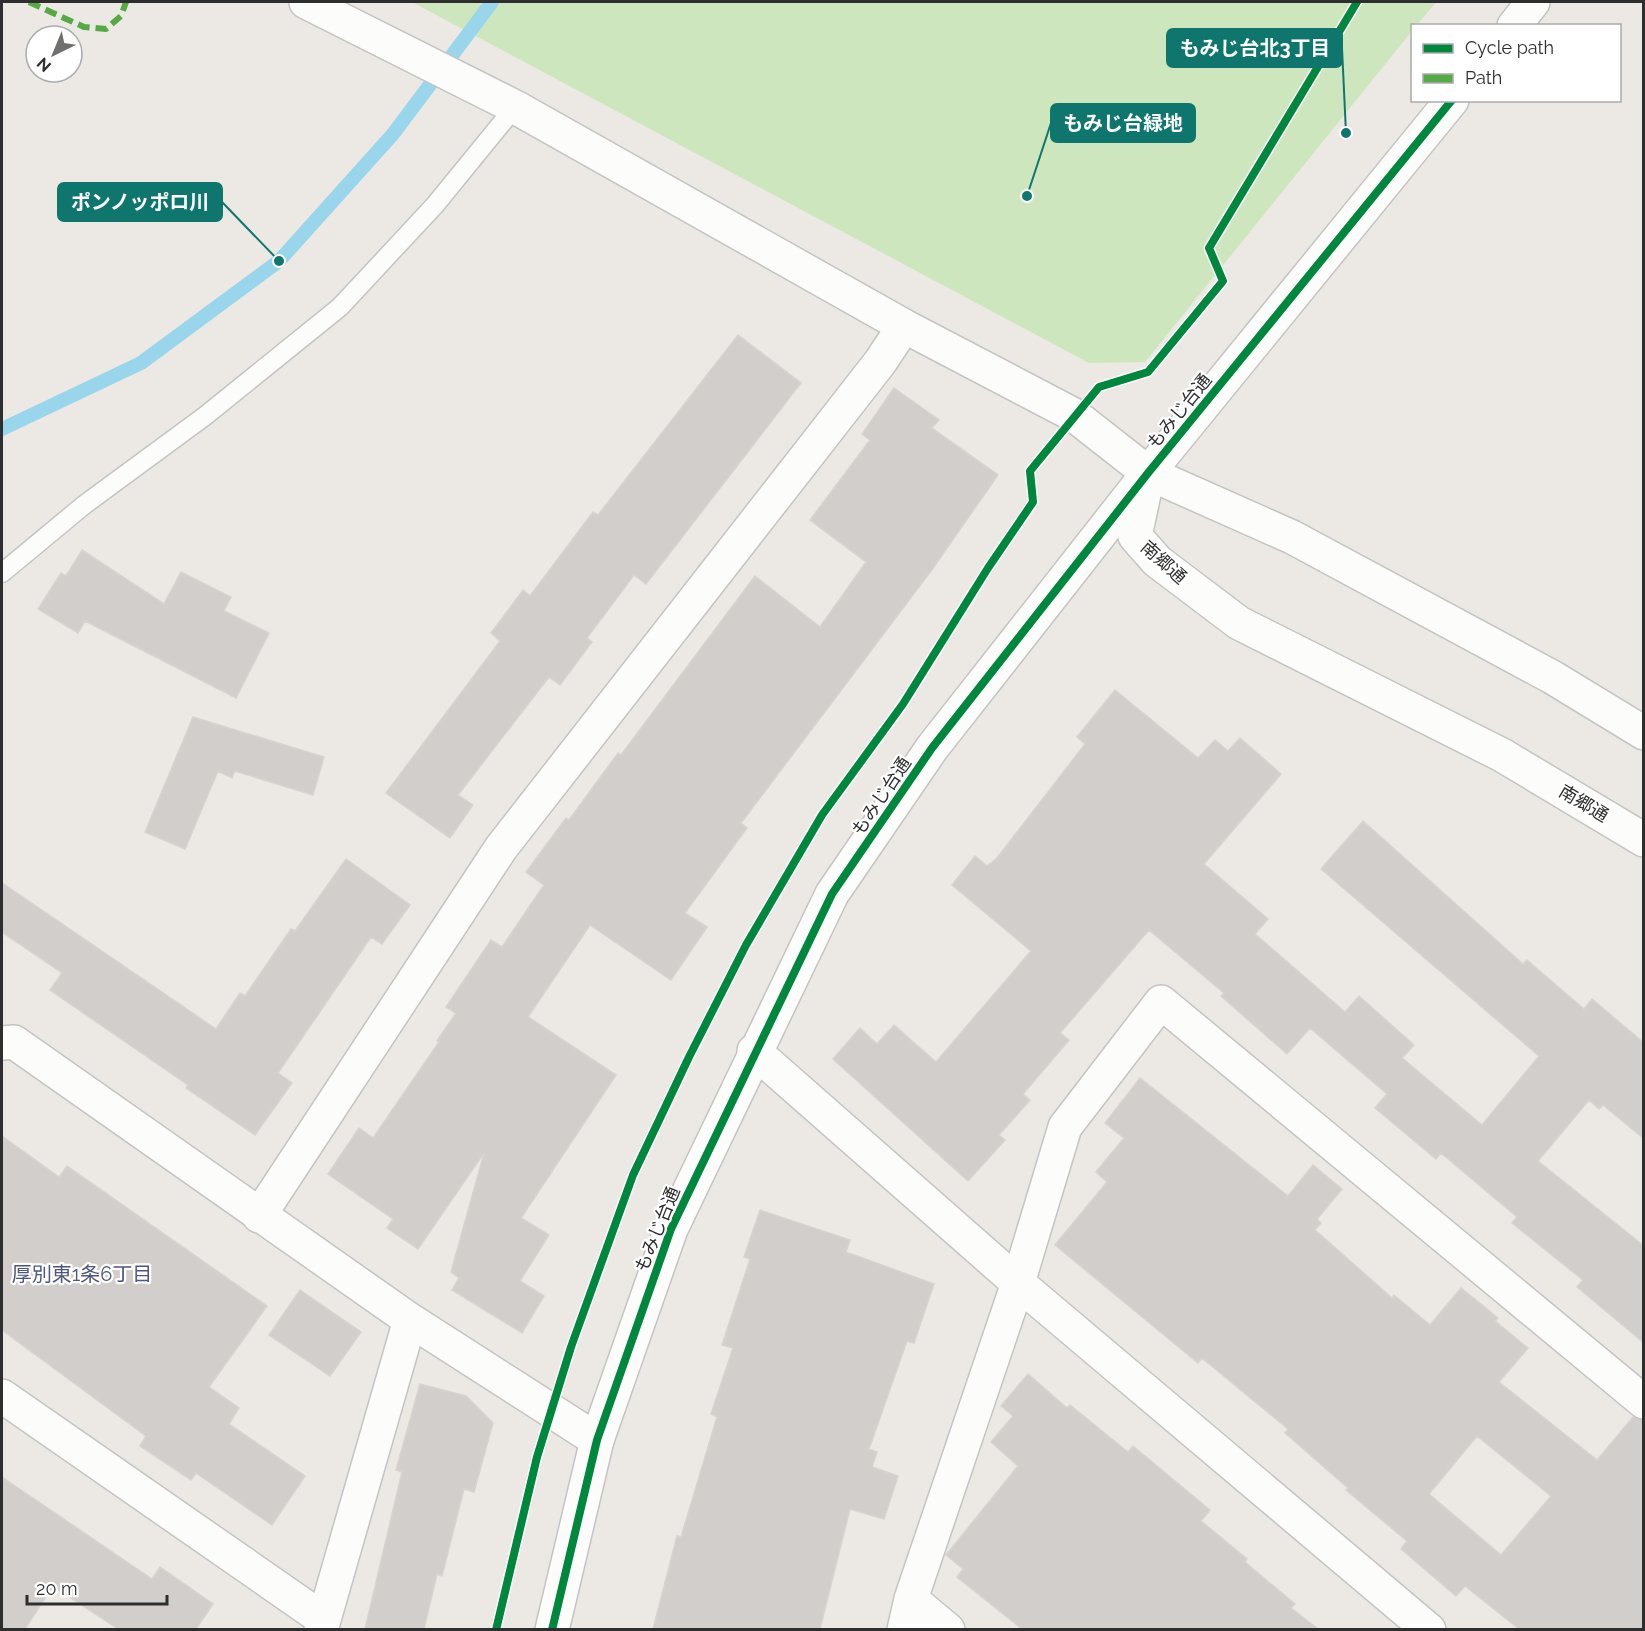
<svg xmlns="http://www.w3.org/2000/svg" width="1645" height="1631" viewBox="0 0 1645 1631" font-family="Raleway,'Noto Sans JP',sans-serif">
<rect width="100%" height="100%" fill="#ece8e4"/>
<!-- green -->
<path fill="#cee6be" d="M 412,2 L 1436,2 L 1417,25 L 1412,26 L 1412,31 L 1145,362 L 1089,363 Z"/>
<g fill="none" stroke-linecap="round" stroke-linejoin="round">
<!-- stream -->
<path stroke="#99d6ec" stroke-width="14" d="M 2,429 L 141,363 L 279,261 L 393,134 L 492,2"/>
</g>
<!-- building -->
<path fill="#d1cecb" stroke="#d7d4d0" stroke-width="1.5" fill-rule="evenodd" d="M 738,335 L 801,383 L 646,584 L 634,575 L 587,638 L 592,642 L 560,685 L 549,677 L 458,795 L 473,805 L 450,838 L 386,793 L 500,641 L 491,633 L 523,590 L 530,596 L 593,512 L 598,515 Z
M 894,388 L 939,420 L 932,428 L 998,475 L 931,571 L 741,823 L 747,828 L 685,913 L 707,927 L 671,980 L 590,925 L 528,1017 L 616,1075 L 521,1218 L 549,1235 L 520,1281 L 544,1296 L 522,1333 L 452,1290 L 459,1278 L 451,1272 L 484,1153 L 418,1249 L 387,1228 L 393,1219 L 328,1174 L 359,1128 L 373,1138 L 439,1042 L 437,1041 L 456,1013 L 446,1007 L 491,940 L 502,947 L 544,885 L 526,872 L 566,818 L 569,820 L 618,753 L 621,755 L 755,576 L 820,627 L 866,562 L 810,520 L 870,440 L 862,434 Z
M 82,550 L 164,604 L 181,572 L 231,597 L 224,611 L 269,633 L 236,698 L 85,621 L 78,633 L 38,609 L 61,573 L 66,576 Z
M 1115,690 L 1198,758 L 1215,740 L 1228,751 L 1240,738 L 1281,774 L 1204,864 L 1268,919 L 1255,934 L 1345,1012 L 1359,996 L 1414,1045 L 1402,1058 L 1482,1125 L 1539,1056 L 1321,869 L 1363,821 L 1523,964 L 1527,960 L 1584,1009 L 1592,999 L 1644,1043 L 1644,1139 L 1603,1105 L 1599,1109 L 1589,1100 L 1538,1161 L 1644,1246 L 1644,1343 L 1577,1287 L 1583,1280 L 1512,1223 L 1517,1217 L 1441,1153 L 1436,1159 L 1375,1108 L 1387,1094 L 1310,1028 L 1287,1054 L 1221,996 L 1224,993 L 1149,930 L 1060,1033 L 1069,1040 L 1023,1094 L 1030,1100 L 999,1135 L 1005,1140 L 968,1181 L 833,1059 L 860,1028 L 877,1044 L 894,1025 L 936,1062 L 1031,951 L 952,885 L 975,856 L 987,866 L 997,858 L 1085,744 L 1077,737 Z
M 193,717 L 324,757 L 313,795 L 235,771 L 232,778 L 218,771 L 185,849 L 145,832 Z
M 346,859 L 410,905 L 382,944 L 371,937 L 278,1073 L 292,1083 L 255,1135 L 186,1088 L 188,1085 L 50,990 L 62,973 L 2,932 L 2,883 L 216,1029 L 240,993 L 245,996 L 291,929 L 295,931 Z
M 1140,1078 L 1288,1196 L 1313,1165 L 1342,1189 L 1317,1219 L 1321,1223 L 1315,1230 L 1392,1298 L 1394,1295 L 1430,1325 L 1461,1288 L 1498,1318 L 1495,1321 L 1528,1348 L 1499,1382 L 1597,1460 L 1633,1417 L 1644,1420 L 1644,1629 L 1519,1629 L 1465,1586 L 1456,1596 L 1401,1549 L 1407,1541 L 1346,1490 L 1348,1488 L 1285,1433 L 1288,1429 L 1202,1358 L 1198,1363 L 1055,1245 L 1107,1182 L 1096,1172 L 1124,1138 L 1105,1123 ZM 1477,1436 L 1551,1496 L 1501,1555 L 1429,1494 Z
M 2,1136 L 59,1177 L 67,1166 L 267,1306 L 209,1387 L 239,1408 L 229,1424 L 305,1476 L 272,1525 L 196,1473 L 191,1480 L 140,1446 L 146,1436 L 2,1330 Z
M 760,1210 L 850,1240 L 846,1252 L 934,1284 L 914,1343 L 907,1341 L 869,1449 L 877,1452 L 872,1467 L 898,1476 L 884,1519 L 850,1509 L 820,1629 L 653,1629 L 677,1536 L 681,1537 L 717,1417 L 711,1414 L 733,1348 L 722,1345 L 750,1259 L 744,1257 Z
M 300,1290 L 361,1332 L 330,1376 L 269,1335 Z
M 1028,1374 L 1067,1408 L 1070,1405 L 1128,1452 L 1133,1446 L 1210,1510 L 1201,1521 L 1247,1559 L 1245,1562 L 1295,1604 L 1291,1608 L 1318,1629 L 1022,1629 L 957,1577 L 963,1569 L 946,1555 L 1018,1466 L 991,1442 L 1013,1416 L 1001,1406 Z
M 420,1384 L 466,1396 L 493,1423 L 474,1492 L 464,1489 L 442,1576 L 437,1574 L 424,1629 L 365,1629 L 402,1472 L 396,1470 Z
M 2,1477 L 152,1579 L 160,1567 L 213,1604 L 196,1629 L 118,1629 L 53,1586 L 25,1629 L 2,1629 Z"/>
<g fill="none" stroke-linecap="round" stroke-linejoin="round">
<!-- lane casing -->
<g stroke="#c5c4c5" stroke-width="21">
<path id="lane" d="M 2,573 L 84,505 L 205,416 L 340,307 L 435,205 L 515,107"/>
</g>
<!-- street casing -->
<g stroke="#c5c4c5" stroke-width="36">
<path id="street" d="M 2,1043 L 14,1042 L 410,1320 L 597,1440
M 754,1051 L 1018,1283 L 1429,1630
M 259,1216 L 501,848 L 881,361 L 904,326
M 2,1396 L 323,1619
M 911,1599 L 948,1630
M 321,1630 L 410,1320
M 904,1630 L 911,1599 L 1018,1283 L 1065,1127 L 1161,1002 L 1644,1402"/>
</g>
<!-- secondary casing -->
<g stroke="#c5c4c5" stroke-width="36">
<path id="secondary" d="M 306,2 L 515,107 L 904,326 L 1074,415 L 1148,473 L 1292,537 L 1552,677 L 1644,733
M 1514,26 L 1533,2
M 1147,480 L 1135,536 L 1157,561 L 1239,623 L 1502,755 L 1644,840
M 552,1630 L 597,1440 L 671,1229 L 832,894 L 932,748 L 1148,473 L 1452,100"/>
</g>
<!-- lane -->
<use href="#lane" stroke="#fcfcfb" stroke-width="18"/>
<!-- street -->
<use href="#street" stroke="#fcfcfb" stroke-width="33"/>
<!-- secondary -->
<use href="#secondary" stroke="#fcfcfb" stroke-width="33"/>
<!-- quiet -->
<path stroke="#54ab44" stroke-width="6" stroke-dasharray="12 6" stroke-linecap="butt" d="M 29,2 L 84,27 L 106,29 L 121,16 L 126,2"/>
<!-- cycleway casing -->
<g stroke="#fff" stroke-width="11">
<path id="cycleway" d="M 496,1630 L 537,1457 L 571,1347 L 633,1175 L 689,1057 L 746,945 L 822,815 L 903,704 L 988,568 L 1033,502 L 1030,471 L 1099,387 L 1148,372 L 1223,281 L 1209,248 L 1357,2
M 552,1630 L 597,1440 L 671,1229 L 832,894 L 932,748 L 1148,473 L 1452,100"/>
</g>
<!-- cycleway -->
<use href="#cycleway" stroke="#00873e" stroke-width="8"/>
</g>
<g text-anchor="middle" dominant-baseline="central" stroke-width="4.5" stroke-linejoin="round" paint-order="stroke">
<!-- street labels -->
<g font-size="18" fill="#2e2e2e" stroke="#fff">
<text transform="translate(1179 411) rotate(-51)">もみじ台通</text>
<text transform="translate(1164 562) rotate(42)">南郷通</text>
<text transform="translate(881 796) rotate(-56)">もみじ台通</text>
<text transform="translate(1584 803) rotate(31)">南郷通</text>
<text transform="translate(657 1229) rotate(-68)">もみじ台通</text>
</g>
<!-- neighbourhood labels -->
<g font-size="20" fill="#4d5680" stroke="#fff">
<text x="82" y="1274">厚別東1条6丁目</text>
</g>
</g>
<!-- callouts -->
<path fill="none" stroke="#0f766e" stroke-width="2" d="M1346 133L1342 48M1027 196L1051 123M279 261L222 202"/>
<g fill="#0f766e" stroke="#fff" stroke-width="2">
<circle cx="1346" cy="133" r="6"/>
<circle cx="1027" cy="196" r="6"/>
<circle cx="279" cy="261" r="6"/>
</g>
<g fill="#0f766e" stroke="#0f766e" stroke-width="2">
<rect x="1167" y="29" width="175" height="38" rx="6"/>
<rect x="1051" y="104" width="144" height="38" rx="6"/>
<rect x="58" y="183" width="164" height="38" rx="6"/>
</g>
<g font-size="20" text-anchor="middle" font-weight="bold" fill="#fff">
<text x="1255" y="55">もみじ台北3丁目</text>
<text x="1123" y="130">もみじ台緑地</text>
<text x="140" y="209">ポンノッポロ川</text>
</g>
<!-- border -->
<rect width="1645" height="1631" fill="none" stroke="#2e2e2e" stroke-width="6"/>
<!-- legend -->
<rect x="1411" y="24" width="210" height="78" fill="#ffffff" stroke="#ababab" stroke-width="1.5"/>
<rect x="1423" y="44" width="30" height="9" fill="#00873e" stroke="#ababab" stroke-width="1.5"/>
<text x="1465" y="54" font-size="18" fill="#2e2e2e">Cycle path</text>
<rect x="1423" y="74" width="30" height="9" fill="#54ab44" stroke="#ababab" stroke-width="1.5"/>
<text x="1465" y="84" font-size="18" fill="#2e2e2e">Path</text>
<!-- north arrow -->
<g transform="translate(54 54) rotate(223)"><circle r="28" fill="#ffffff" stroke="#ababab" stroke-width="1.5"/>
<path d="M0-4.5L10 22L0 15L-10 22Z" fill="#706f6e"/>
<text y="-9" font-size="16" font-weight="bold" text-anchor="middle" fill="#2e2e2e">N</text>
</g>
<!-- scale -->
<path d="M27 1595v9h140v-9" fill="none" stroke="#2e2e2e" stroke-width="3"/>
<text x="36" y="1595" font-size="18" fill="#2e2e2e" stroke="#ffffff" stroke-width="4.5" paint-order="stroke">20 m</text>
</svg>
